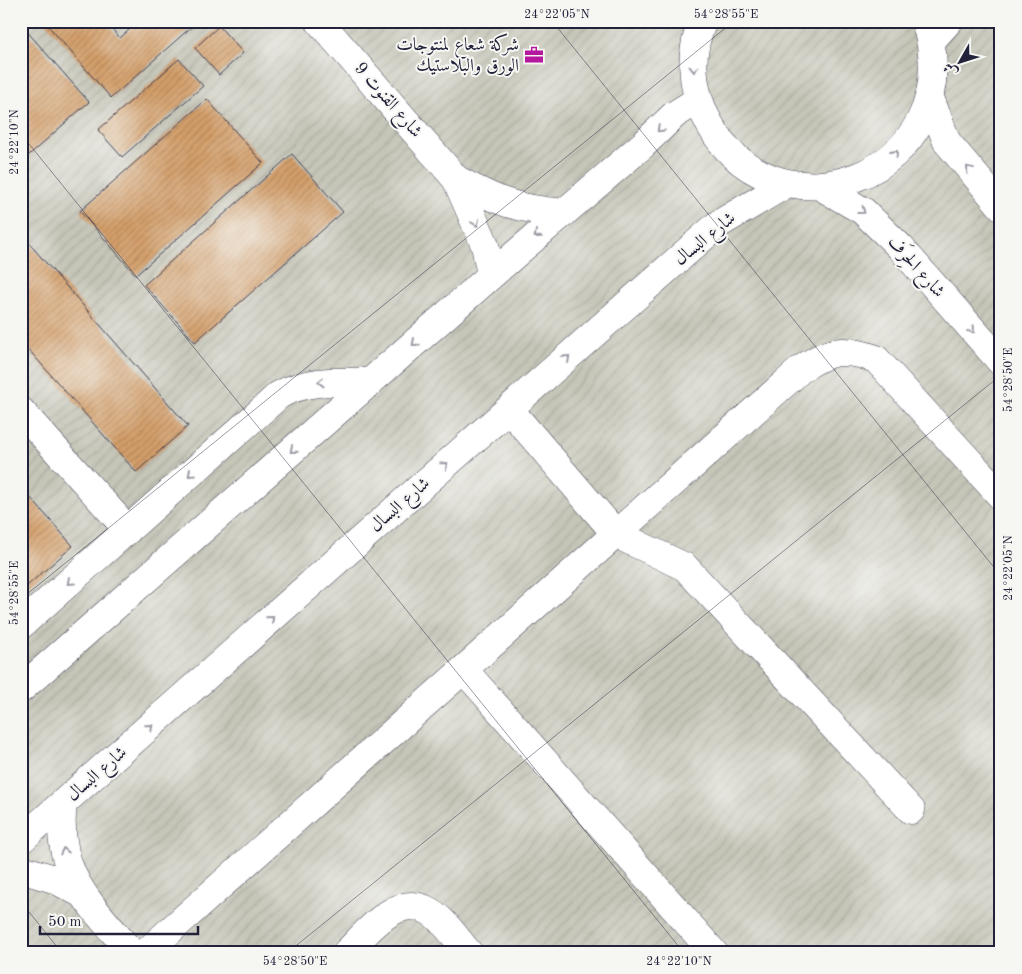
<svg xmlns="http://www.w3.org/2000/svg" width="1022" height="974" viewBox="0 0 1022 974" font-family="'Old Standard TT',Amiri,serif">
<defs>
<pattern id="industrial-furrows" width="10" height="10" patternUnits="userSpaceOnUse" patternTransform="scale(1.25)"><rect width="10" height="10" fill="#c5c5b8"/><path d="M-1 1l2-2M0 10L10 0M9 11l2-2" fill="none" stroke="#a9a99f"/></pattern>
<pattern id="building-hatch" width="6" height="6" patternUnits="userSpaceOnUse" patternTransform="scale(1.25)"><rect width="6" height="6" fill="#d49f69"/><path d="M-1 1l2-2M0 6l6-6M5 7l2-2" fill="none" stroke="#ac8158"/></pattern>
</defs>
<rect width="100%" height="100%" fill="#f6f6f2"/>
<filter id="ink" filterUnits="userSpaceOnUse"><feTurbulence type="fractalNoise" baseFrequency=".02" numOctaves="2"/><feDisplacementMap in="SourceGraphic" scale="10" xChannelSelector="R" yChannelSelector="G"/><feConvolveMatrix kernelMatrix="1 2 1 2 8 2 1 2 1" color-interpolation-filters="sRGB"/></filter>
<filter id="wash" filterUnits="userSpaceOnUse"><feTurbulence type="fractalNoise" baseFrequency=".0096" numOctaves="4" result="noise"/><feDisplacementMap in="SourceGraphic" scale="20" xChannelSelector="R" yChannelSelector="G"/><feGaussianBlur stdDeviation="1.12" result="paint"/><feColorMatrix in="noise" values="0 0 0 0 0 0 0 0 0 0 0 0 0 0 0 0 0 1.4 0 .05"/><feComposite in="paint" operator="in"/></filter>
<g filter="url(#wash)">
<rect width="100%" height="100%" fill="#f0e8d1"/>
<!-- industrial -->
<path fill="url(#industrial-furrows)" d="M 21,21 L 1001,21 L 1001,953 L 21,953 Z"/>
<g id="blocks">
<!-- building -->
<path fill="url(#building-hatch)" d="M 44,21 L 105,21 L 120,38 L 139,21 L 198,21 L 111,98 Z
M 219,26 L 243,53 L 219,75 L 195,48 Z
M 24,28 L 89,102 L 21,162 L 21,30 Z
M 179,59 L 203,86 L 122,157 L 98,130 Z
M 207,99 L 263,163 L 136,275 L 80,211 Z
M 292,154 L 343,212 L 195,342 L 144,285 Z
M 27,241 L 188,426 L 136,472 L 21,341 L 21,246 Z
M 21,487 L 73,546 L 21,591 Z"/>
</g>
</g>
<g filter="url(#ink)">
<use href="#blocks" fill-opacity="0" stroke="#414052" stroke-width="1"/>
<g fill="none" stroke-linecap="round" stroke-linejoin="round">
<!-- minor casing -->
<g stroke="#414052" stroke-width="29">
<path id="minor" d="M 319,21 L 456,179 L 485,245 L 491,275
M 703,21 C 689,51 691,84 704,113 C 767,251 975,176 925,21
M 931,41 L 949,21
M 930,98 L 947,142 L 1001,206
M 456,179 C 498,202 516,209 564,213
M 820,186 L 863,211 L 900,247 L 1001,362
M 509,409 L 616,534 L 685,567 L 911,810
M 21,411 L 128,530
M 21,625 L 279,395 C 308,379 338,382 370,382
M 464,670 L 714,953
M 21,689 L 519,251 L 644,144 L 674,115 L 698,100
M 63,803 C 54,873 90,904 132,953
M 21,840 L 717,225 L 788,183
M 21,869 L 54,879 L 82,894
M 145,953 L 800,370 C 828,350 843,347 876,359 L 1001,496
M 346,953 C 367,933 396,892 429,911 C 445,920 457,940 469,953"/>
</g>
<!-- minor -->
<use href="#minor" stroke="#fff" stroke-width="28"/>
</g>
<!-- one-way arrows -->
<defs><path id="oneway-chevron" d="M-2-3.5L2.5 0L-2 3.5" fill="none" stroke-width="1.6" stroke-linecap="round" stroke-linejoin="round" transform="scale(1.25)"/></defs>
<g stroke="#9c9ca7">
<use href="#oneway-chevron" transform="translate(694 69) rotate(89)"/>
<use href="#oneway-chevron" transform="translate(660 129) rotate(136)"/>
<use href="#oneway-chevron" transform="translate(895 153) rotate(-48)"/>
<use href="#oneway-chevron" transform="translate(969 169) rotate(-130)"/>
<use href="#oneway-chevron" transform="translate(862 211) rotate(36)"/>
<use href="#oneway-chevron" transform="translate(476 223) rotate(69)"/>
<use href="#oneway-chevron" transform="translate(537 235) rotate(140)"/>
<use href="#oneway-chevron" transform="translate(972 330) rotate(49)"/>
<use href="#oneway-chevron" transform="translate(415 343) rotate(139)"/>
<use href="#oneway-chevron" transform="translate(567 358) rotate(-42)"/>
<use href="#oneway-chevron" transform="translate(321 382) rotate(179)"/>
<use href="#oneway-chevron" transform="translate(293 450) rotate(139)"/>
<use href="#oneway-chevron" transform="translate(445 465) rotate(-41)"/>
<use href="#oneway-chevron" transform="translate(191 474) rotate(138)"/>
<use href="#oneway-chevron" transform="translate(70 582) rotate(138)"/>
<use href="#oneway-chevron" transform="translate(271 619) rotate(-41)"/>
<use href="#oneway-chevron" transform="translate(150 727) rotate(-41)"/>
<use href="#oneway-chevron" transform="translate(64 851) rotate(-102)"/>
</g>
</g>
<!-- ticks -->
<path fill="none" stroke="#22223b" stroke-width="1" stroke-opacity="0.45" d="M 552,21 L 1001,576M 21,29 L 31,21M 21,134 L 684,953M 21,599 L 734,21M 21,902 L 62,953M 287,953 L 1001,375M 991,953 L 1001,945"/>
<!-- icons -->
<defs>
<g id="office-bare" transform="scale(1.5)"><path d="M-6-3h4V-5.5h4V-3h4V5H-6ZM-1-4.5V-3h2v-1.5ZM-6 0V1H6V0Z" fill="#b5179e" stroke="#f6f6f2" stroke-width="2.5" paint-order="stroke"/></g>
</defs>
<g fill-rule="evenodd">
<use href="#office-bare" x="534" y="55"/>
</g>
<g text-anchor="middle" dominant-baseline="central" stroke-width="4" stroke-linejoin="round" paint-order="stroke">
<!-- poi labels -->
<g font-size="18" fill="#22223b" stroke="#f6f6f2" text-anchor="end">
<text x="519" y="45">شركة شعاع لمنتوجات<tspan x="519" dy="21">الورق والبلاستيك</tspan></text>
</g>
<!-- street labels -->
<g font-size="18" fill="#22223b" stroke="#f6f6f2">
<text transform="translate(388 100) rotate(49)">شارع القنوت 9</text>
<text transform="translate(705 239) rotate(-39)">شارع البسال</text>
<text transform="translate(916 267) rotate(48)">شارع الحِرَف</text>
<text transform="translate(400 505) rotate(-41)">شارع البسال</text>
<text transform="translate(97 774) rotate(-41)">شارع البسال</text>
</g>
</g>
<!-- margin -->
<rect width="1022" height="974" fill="none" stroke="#f6f6f2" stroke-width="55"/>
<!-- north arrow -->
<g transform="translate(960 62) rotate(231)" stroke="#f6f6f2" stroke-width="4" paint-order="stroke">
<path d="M0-4L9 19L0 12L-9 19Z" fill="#22223b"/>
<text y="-8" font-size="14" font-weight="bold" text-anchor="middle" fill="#22223b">ش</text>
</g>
<!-- scale -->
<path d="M40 926v8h158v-8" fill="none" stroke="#22223b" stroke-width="2.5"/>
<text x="48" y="926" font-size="15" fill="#22223b" stroke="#f6f6f2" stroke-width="4" paint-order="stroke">50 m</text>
<rect x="28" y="28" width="966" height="918" fill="none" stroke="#22223b" stroke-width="2"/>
<g font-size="12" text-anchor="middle" fill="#22223b">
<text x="557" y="18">24°22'05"N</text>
<text x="726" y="18">54°28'55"E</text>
<text transform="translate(14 142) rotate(-90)" y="4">24°22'10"N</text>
<text transform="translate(1008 380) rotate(-90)" y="4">54°28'50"E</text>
<text transform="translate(1008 568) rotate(-90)" y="4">24°22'05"N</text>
<text transform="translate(14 593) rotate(-90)" y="4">54°28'55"E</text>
<text x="295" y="965">54°28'50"E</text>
<text x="679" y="965">24°22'10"N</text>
</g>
</svg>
